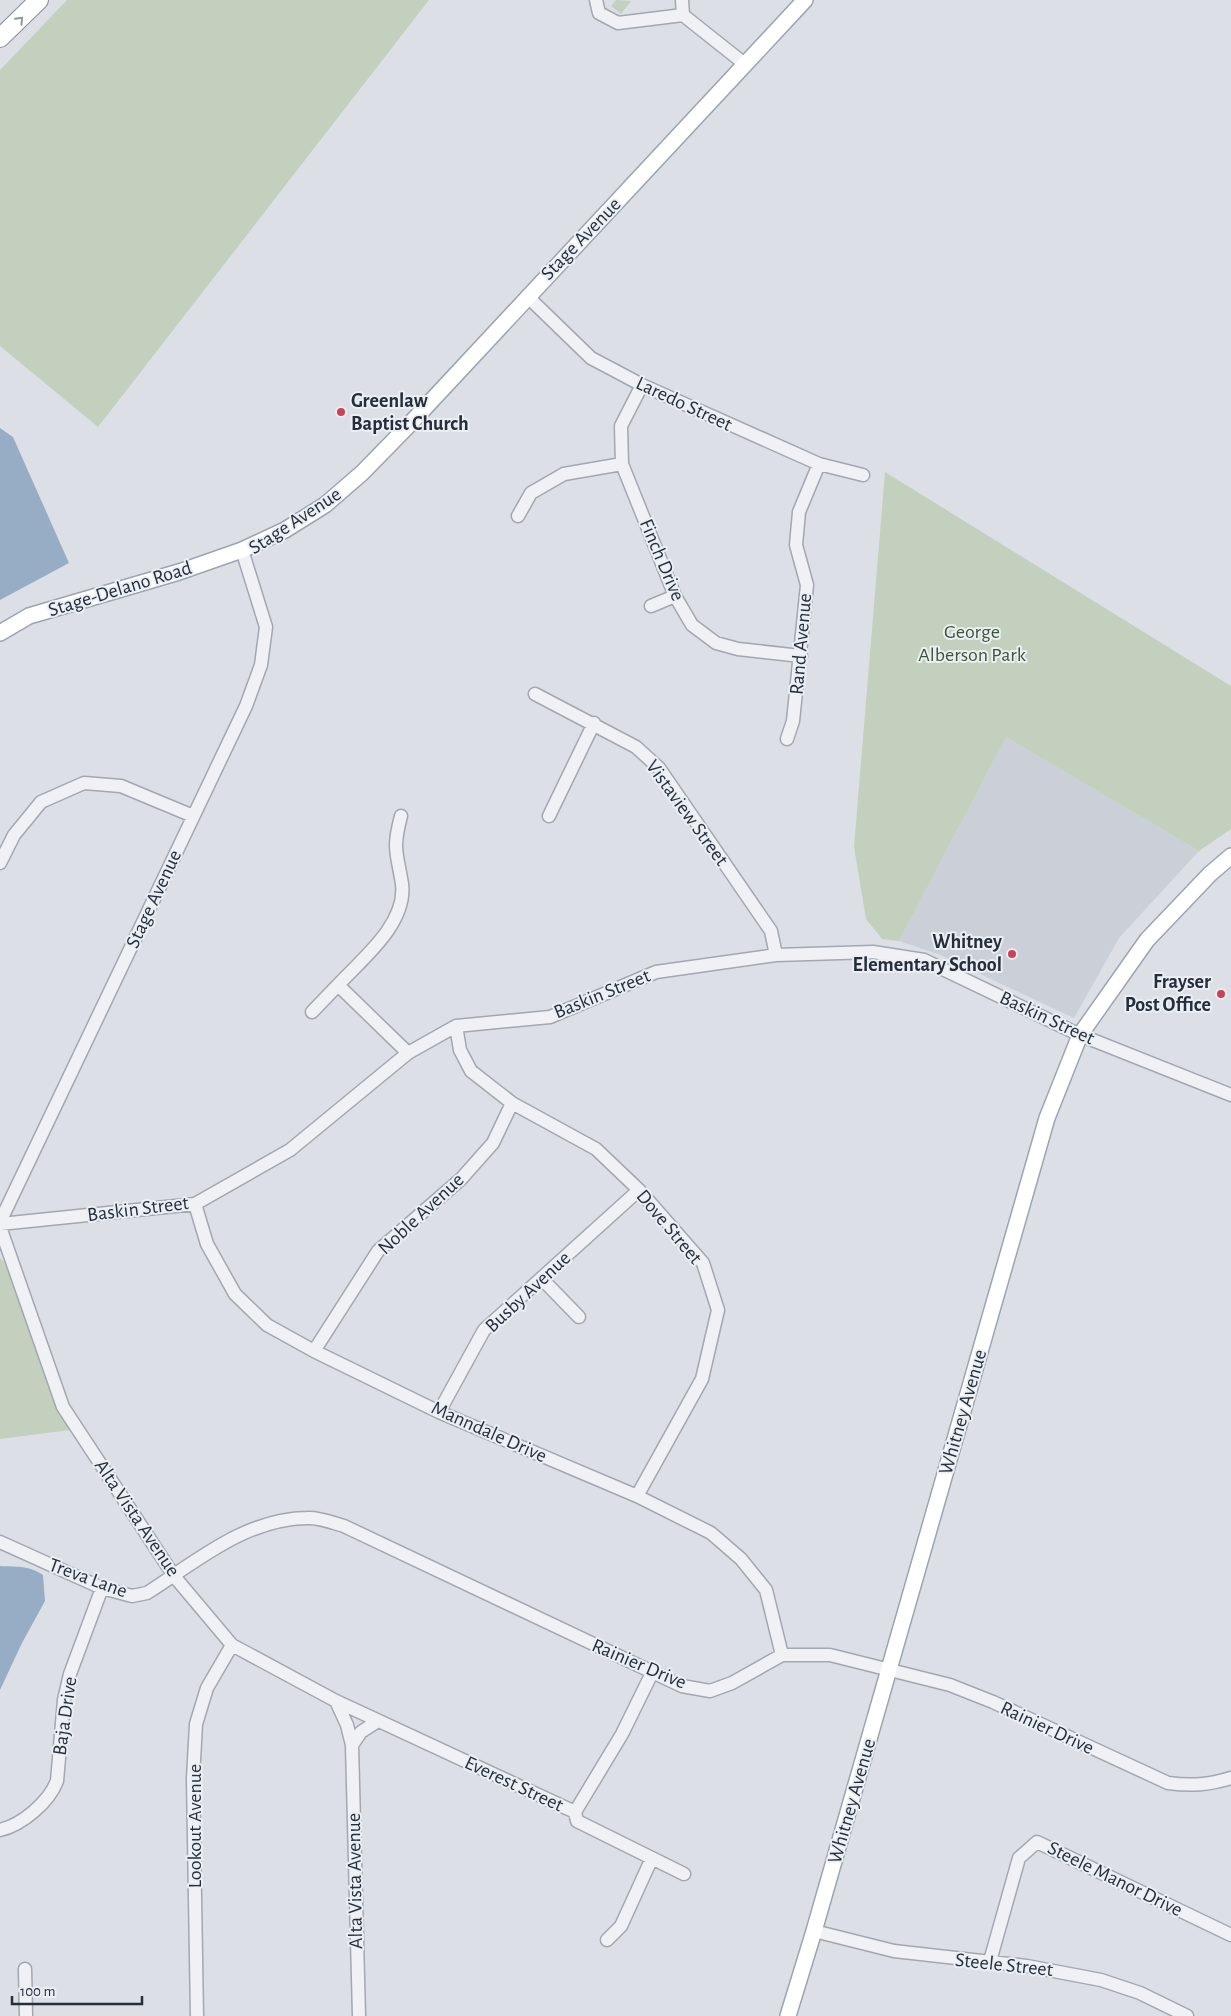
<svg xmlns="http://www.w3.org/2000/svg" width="1231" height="2016" viewBox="0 0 1231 2016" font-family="'Alegreya Sans',sans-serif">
<rect width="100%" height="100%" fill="#dce0e6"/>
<!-- built -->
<path fill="#cacfd8" d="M 1006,737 L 1199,851 L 1119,938 L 1074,1018 L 938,954 L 899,941 Z"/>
<!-- green -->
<path fill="#c2d0bd" d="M 67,0 L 429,0 L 98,427 L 0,346 L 0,70 Z
M 616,0 L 631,1 L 621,14 L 611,6 Z
M 885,472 L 1231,686 L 1231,829 L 1199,851 L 1006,737 L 899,941 L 882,939 L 866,919 L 854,847 Z
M 0,1258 L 4,1262 L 14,1284 L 70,1430 L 0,1439 Z"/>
<!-- water -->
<path fill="#97adc6" d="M 0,428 L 13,437 L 69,563 L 0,600 Z
M 0,1566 C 17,1567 28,1565 43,1575 L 45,1601 L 22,1643 L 0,1690 Z"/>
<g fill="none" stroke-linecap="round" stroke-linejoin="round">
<!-- minor casing -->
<g stroke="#a2a7b0" stroke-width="15">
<path id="minor" d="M 596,0 L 599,13 L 618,23 L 683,15
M 682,0 L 683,15
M 683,15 L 746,65
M 527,296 L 591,358 L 642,385 L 819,464 L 863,475
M 642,385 L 621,426 L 622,464 L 675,596 L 692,625 L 716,643 L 738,649 L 801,656
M 518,516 L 531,493 L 564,474 L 622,464
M 651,606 L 675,596
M 535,694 L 636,747 L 659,768 L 771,931 L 776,955
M 787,739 L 793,721 L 807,585 L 796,545 L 799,512 L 819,464
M 401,816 C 392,850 397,852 402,884 C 407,924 362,959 338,985 L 408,1053
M 549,816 L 594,723
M 0,863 L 14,835 L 41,802 L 84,783 L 121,786 L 193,816
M 312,1012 L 338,985
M 456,1026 L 460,1050 L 471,1071 L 512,1103 L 596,1149 L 639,1190 L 703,1263 L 718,1310 L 702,1379 L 637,1496
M 195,1204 L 207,1244 L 235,1294 L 267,1325 L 314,1351 L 439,1412 L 637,1496 L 711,1533 L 741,1559 L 766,1590 L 782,1655
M 0,1222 L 246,706 L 261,665 L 266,627 L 242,550
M 0,1224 L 195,1204 L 290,1150 L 408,1053 L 456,1026 L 550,1017 L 656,972 L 776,955 L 873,952 L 924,960 L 1080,1035 L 1231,1095
M 0,1227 L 63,1407 L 174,1576 L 232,1645 L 336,1701 L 575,1812
M 542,1279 L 579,1317
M 314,1351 L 378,1251 L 461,1179 L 493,1143 L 512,1103
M 439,1412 L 484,1330 L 639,1190
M 0,1542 L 102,1588 L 132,1596 L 147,1593 C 197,1561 245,1519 307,1518 C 319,1517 333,1523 344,1526 L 682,1686 L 710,1691 L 732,1683 L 782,1655 L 830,1655 L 950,1685 L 993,1702 L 1168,1783 C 1191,1786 1209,1785 1231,1778
M 336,1701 L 347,1725 L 352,1745 L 359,2016
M 352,1745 L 361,1732 L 378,1721
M 575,1812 L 622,1734 L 652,1673
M 575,1812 L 577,1821 L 684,1874
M 0,1830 C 22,1825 49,1802 57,1781 L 64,1700 L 70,1674 L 102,1588
M 814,1931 L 894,1951 L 1027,1966 L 1101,1980 L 1140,1993 L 1187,2016
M 607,1940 L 621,1926 L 652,1858
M 990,1961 L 1019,1858 L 1037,1842 L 1231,1935
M 25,1969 L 26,2016
M 197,2016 L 193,1778 L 196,1724 L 207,1688 L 232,1645"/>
</g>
<!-- major casing -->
<g stroke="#9ca4b2" stroke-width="18">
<path id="major" d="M 0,633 L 29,616 L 179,572 L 242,550 L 285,530 L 325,505 L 362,473 L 407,427 L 805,0
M 788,2016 L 814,1931 L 1047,1118 L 1080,1035 L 1147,940 L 1210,874 L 1231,856"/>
</g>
<!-- highway casing -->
<g stroke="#848d9c" stroke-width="20">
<path id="highway" d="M 0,38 L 39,0"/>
</g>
<!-- minor -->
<use href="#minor" stroke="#eff1f5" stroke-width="12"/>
<!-- major -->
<use href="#major" stroke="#fff" stroke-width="15"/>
<!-- highway -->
<use href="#highway" stroke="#fff" stroke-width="18"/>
</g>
<!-- one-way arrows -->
<defs><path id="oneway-chevron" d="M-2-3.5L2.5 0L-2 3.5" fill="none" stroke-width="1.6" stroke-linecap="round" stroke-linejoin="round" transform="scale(1.25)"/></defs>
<use stroke="#92969e" href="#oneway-chevron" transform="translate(20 20) rotate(-46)"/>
<!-- markers -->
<g fill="#cb4253" stroke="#ebeff4" stroke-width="2">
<circle cx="341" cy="412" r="5"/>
<circle cx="1012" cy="954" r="5"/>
<circle cx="1221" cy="994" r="5"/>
</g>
<g text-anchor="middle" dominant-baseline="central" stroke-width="4" stroke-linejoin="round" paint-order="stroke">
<!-- street labels -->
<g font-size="20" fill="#262e3c" stroke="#ebeff4">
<text transform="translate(581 239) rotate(-46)">Stage Avenue</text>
<text transform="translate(684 404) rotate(25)">Laredo Street</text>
<text transform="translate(295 521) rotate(-33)">Stage Avenue</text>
<text transform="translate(662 560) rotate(67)">Finch Drive</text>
<text transform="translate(120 589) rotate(-17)">Stage-Delano Road</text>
<text transform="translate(801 644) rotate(-85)">Rand Avenue</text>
<text transform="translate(687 813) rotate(54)">Vistaview Street</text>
<text transform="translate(154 899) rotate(-65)">Stage Avenue</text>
<text transform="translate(602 994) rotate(-22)">Baskin Street</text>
<text transform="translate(1047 1018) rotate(25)">Baskin Street</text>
<text transform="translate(138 1209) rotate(-7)">Baskin Street</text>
<text transform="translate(421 1214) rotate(-43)">Noble Avenue</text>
<text transform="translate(669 1227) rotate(50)">Dove Street</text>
<text transform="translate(528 1292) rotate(-43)">Busby Avenue</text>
<text transform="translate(963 1412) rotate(-74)">Whitney Avenue</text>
<text transform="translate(489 1432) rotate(24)">Manndale Drive</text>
<text transform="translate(137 1518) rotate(56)">Alta Vista Avenue</text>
<text transform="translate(88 1578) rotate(20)">Treva Lane</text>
<text transform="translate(639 1664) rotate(23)">Rainier Drive</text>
<text transform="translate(65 1716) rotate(-82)">Baja Drive</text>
<text transform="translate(1047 1728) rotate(25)">Rainier Drive</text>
<text transform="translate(514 1784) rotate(25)">Everest Street</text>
<text transform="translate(852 1801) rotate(-74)">Whitney Avenue</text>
<text transform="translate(195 1826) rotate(-90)">Lookout Avenue</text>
<text transform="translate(1115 1879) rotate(26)">Steele Manor Drive</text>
<text transform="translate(355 1881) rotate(-91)">Alta Vista Avenue</text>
<text transform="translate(1004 1965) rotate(6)">Steele Street</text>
</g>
<!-- poi labels -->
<g font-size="20" font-weight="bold" fill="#262e3c" stroke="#ebeff4" text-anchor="end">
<text x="351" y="401" text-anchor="start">Greenlaw<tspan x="351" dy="23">Baptist Church</tspan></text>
<text x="1002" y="942">Whitney<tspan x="1002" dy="23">Elementary School</tspan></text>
<text x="1211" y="982">Frayser<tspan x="1211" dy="23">Post Office</tspan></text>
</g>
<!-- park labels -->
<g font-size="20" fill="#3a5734" stroke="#ebeff4">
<text x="972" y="632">George<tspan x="972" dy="23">Alberson Park</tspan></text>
</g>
</g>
<!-- scale -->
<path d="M12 1996v8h130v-8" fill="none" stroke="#262e3c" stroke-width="2.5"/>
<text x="20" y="1996" font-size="15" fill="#262e3c" stroke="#ebeff4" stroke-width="4" paint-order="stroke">100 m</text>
</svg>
